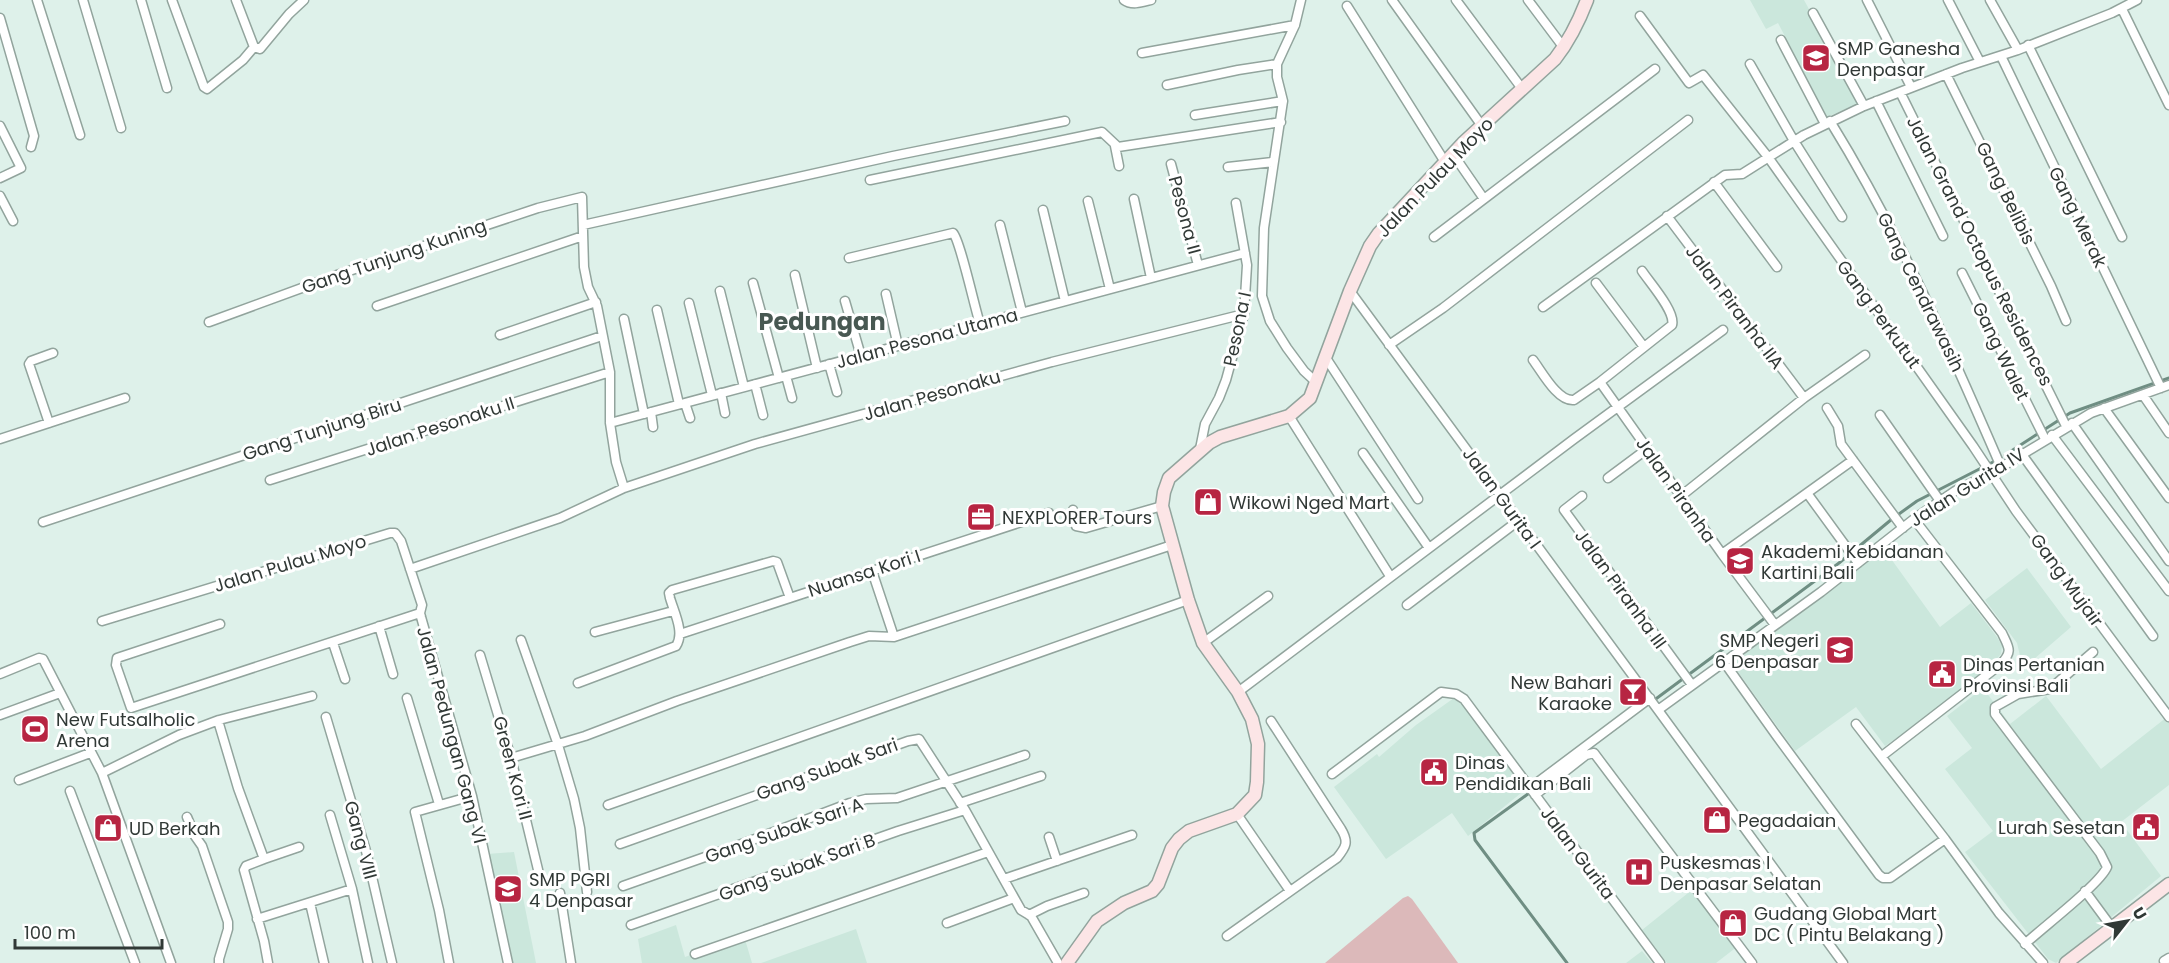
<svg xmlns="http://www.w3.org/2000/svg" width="2169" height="963" viewBox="0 0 2169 963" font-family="Poppins,sans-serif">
<rect width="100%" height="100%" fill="#def1ea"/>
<!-- built -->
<path fill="#cbe7dc" d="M 1750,0 L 1804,0 L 1860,103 L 1827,117 L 1778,23 L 1766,29 Z
M 1884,549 L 1940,627 L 1971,603 L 1997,637 L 2002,646 L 2001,654 L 1973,686 L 1885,746 L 1856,707 L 1795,751 L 1731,662 Z
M 2027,568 L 2071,627 L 2026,666 L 2020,656 L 2017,643 L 1985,600 Z
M 1983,688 L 2010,724 L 2046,696 L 2101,769 L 2167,717 L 2169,720 L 2169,785 L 2121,822 L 2161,876 L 2056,963 L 2048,959 L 1965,852 L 1993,831 L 1945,769 L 1972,748 L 1947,716 Z
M 1454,698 L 1464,705 L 1526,789 L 1468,836 L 1452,813 L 1386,859 L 1334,787 L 1377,754 L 1379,757 L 1416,725 Z
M 514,852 L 536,963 L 512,963 L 487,854 Z
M 1693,889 L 1738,946 L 1716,963 L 1667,963 L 1642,930 Z
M 676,925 L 685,957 L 744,936 L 752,963 L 642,963 L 638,939 Z
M 856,929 L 867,963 L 761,963 Z
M 1642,951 L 1652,963 L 1626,963 Z"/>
<!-- green -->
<path fill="#dcb9ba" d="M 1408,896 L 1412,899 L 1458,963 L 1325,963 L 1403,898 Z"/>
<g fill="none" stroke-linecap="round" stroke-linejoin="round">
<!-- stream -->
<path stroke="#6f8e83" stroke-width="3" d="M 2005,455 L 2070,413 L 2169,378
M 1653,701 L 1839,563 L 1892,519 L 1917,501 L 1993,462
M 1532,791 L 1474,833 L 1475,840 L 1567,963"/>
<!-- street casing -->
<g stroke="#92a49d" stroke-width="11">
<path id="street" d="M 37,0 L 80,135
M 83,0 L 121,128
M 141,0 L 167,88
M 172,0 L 204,87 L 207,89 L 243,60 L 254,47
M 236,0 L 254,47
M 1124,0 C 1132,6 1143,2 1151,0
M 1301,0 L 1295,25 L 1277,64 L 1277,77 L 1283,101 L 1264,228 L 1262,296 L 1270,321 L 1287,348 L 1304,371 L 1317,383
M 1392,0 L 1482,126
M 1456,0 L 1523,90
M 1528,0 L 1564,48
M 1867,0 L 1911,87
M 1948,0 L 1980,62
M 1990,0 L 2018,50
M 1347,6 L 1445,162
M 2122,9 L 2169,105
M 1813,13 L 1864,106
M 1640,16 L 1689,83 L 1703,75 L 1768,157 L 1973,446 L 2016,511 L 2169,717
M 0,18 L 34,136 L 31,147
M 1781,40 L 1825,124
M 2028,45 L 2122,237
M 254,47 L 260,49 L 289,14 L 304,0
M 1142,53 L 1295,25
M 2001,56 L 2161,388
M 1750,64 L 1794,141 L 1842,217
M 1946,74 L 2051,286 L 2066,321
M 1167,85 L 1238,70 L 1277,64
M 1900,92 L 2066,426
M 1876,101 L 1943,236
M 1195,115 L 1283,101
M 1830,121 C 1898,231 1950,349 2001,467
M 0,126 L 21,168 L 0,178
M 1115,146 L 1119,166
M 1453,154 L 1484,199
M 1171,164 L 1198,265
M 1228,167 L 1273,162
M 870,180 L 1102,132 L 1118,147 L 1281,122
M 1714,182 L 1777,267
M 0,196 L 13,221
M 1134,199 L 1151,278
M 1088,201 L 1110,289
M 1043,210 L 1065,301
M 1667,216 L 1804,398
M 583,225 L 893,156 L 1065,121
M 1000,225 L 1022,312
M 1434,237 L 1655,69
M 849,258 L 953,233 C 960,240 975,309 980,324
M 1962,273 L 2045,439
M 795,275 L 817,368
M 753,283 L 779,378
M 1596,283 L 1644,347
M 720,291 L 744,387
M 1350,291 L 1658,710 L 1821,592 L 1914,519 L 1955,491 L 1990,474 L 2091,413 L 2169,385
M 886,294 L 898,346
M 845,301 L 861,356
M 689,303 L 712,395
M 377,306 L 583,236
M 1543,307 L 1725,175 L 1742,174 L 1804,135 L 1864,106 L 1962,68 L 2018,50 L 2112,13 L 2137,0
M 657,310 L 679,404
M 624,319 L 644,414
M 209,322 L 340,274 L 538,208 L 582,197 L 584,267 L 588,287 L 597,306 L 610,372 L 610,423 L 616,462 L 624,488
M 500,335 L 596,302
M 1389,345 L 1443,308 L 1688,120
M 1326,358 L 1418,499
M 1533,360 C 1542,372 1558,402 1574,400 L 1600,382 L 1672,325 C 1676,312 1650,283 1642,271
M 829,364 L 837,392
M 786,376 L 792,398
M 1600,382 L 1722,554 L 1775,625
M 755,384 L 763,415
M 721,393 L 725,413
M 2143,395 L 2169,433
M 685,403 L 690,418
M 1827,408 L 1838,426 L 1841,444 L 1903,528
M 2104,408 L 2169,498
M 651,412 L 653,427
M 1880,415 L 1940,501
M 1289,416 L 1390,576
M 49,423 L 29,364 L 31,361 L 53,353
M 610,423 L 1245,253
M 2072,423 L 2169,561
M 2052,435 L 2169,591
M 0,439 L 125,398
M 1200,449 L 1205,424 L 1219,398 L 1226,380 L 1244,314 L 1247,265 L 1236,203
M 1363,453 L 1429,548
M 2021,453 L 2153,636
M 1608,478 L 1647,449
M 270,480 L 610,372
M 1807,493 L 1858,563
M 1582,496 L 1564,510 L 1692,685
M 1681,496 L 1804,398 L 1865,355
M 1073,510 L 1076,526 L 1086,528 L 1162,506
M 43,522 L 602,336
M 1722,554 L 1853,460
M 410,569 L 560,518 L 624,488 L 755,444 L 1052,362 L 1244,314
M 872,571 L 894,637
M 1407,605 L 1518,521
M 102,621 L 390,533 L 395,533 L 401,541 L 422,605 L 420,613 L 421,617 L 472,796 L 508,963
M 220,624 L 117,658 L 116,665 L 131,708 L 420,613
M 379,626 L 393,674
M 595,632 L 673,611
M 680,634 L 1049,513
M 521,640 L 558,745 L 574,799 L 580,828 L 587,892
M 333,643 L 345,679
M 1203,643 L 1268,596
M 480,655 L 511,758 L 541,882
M 1724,662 L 1776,735 L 1879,875 L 1883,878 L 1890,878 L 1945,839
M 0,674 L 39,658 L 43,659 L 102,773 L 171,963
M 578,683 L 676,646 C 685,633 674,612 670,598 L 669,593 L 672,590 L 773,561 L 777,562 L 790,598
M 1238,692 L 1574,439 L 1723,330
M 407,698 L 439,804
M 1658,710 L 1843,963
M 0,715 L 60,693
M 326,717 L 366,851 L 392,963
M 219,724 L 238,788 L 264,859 L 246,866 L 244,870 L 264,941 L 268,963
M 1856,724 L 1945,839 L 1999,913 L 2043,963
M 1882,756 L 2001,664 C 2013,651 2009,648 2002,633 L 1914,519
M 511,758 L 585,736 L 677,701 L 850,642 L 869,636 L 894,637 L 1172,545
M 102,773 L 179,735 L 219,720 L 312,696
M 1332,774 L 1441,692 L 1456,694 L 1464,699 L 1660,963
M 19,780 L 90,753
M 1530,788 L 1650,698
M 70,791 L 135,963
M 1535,795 L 1586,755 L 1594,753 L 1752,963
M 960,803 L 1041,776
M 608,805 L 1188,600
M 1237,814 L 1290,891
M 330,815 L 352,889 L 368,963
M 187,817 L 195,836 L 202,846 L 228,922 L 228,929 L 219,959 L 219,963
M 1049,837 L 1057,861
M 620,844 L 908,741 L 919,739 L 965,810 L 1021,910 L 1031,916 L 1058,963
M 264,859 L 299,847
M 1004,879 L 1132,835
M 623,886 L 739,845 L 850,803 L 866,799 L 897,798 L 1025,755
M 2085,891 L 2113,929
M 560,893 L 571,963
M 310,903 L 324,963
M 1029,915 L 1047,906 L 1084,893
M 257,919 L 352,889
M 947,923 L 1014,898
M 631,925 L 898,831 L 965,810
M 1227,936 L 1337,858 C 1346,847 1349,842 1341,829 L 1271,721
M 2025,944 C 2042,928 2100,884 2107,867 L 2100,853 L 1995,714 L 1995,707 L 2018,694 L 2050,689 L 2093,652
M 695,954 L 988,852
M 2164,961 L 2169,958
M 449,963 L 439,910 L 415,812 L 472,796"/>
</g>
<!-- secondary casing -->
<g stroke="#92a49d" stroke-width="15">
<path id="secondary" d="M 1067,963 L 1097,921 L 1124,903 L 1152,891 L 1158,884 L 1172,848 L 1179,839 L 1189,831 L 1237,814 L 1255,795 L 1257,782 L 1258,744 L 1252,719 L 1238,692 L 1203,643 L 1188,600 L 1162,506 L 1164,492 L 1169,478 L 1209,443 L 1220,437 L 1289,416 L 1310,398 L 1350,291 L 1370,246 L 1379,233 L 1463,143 L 1555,59 C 1569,41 1579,21 1587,0
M 2066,963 L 2169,884"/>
</g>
<!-- street -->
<use href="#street" stroke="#fff" stroke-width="8"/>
<!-- secondary -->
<use href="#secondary" stroke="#fce5e6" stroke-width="12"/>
</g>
<!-- icons -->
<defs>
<g id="school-square" transform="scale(1.5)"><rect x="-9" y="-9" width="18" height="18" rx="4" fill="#b72542" stroke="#fff"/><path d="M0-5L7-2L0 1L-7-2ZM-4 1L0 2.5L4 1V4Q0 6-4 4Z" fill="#fff"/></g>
<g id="shop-square" transform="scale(1.5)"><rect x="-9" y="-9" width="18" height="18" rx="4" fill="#b72542" stroke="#fff"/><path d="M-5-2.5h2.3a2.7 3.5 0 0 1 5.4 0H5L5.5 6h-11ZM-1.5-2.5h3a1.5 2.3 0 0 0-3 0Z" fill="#fff"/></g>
<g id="office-square" transform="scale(1.5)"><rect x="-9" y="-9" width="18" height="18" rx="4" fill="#b72542" stroke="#fff"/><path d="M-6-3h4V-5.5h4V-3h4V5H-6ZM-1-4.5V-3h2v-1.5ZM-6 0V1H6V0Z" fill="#fff"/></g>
<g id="university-square" transform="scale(1.5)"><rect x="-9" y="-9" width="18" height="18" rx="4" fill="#b72542" stroke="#fff"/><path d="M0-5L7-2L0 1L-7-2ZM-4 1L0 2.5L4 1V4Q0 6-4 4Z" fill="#fff"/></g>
<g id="civic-square" transform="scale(1.5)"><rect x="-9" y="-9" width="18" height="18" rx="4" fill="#b72542" stroke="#fff"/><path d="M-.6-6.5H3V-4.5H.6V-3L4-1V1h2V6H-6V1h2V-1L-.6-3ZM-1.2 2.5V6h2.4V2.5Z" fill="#fff"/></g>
<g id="bar-square" transform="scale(1.5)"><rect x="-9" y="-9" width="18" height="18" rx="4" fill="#b72542" stroke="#fff"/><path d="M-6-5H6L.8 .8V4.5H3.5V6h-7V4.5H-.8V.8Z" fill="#fff"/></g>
<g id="stadium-square" transform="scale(1.5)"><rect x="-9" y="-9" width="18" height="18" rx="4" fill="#b72542" stroke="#fff"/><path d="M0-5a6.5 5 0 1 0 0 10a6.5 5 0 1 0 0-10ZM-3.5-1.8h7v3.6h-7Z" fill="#fff"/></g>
<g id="hospital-square" transform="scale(1.5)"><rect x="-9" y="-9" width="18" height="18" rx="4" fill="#b72542" stroke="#fff"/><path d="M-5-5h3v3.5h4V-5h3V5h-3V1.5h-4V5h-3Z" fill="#fff"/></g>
</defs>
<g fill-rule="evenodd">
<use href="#school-square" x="1816" y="58"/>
<use href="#shop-square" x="1208" y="502"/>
<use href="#office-square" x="981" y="517"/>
<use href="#university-square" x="1740" y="561"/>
<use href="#school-square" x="1840" y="650"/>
<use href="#civic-square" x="1942" y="674"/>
<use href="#bar-square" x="1633" y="692"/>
<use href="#stadium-square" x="35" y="729"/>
<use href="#civic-square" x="1434" y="772"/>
<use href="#shop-square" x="1717" y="820"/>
<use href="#civic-square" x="2146" y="827"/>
<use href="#shop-square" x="108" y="828"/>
<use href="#hospital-square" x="1639" y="872"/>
<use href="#school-square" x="508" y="889"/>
<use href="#shop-square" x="1733" y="923"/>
</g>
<g text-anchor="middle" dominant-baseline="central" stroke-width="6" stroke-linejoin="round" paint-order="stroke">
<!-- poi labels -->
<g font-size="18" fill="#313936" stroke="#fff" text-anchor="start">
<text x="1837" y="48">SMP Ganesha<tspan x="1837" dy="21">Denpasar</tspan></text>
<text x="1229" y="502">Wikowi Nged Mart</text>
<text x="1002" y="517">NEXPLORER Tours</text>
<text x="1761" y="551">Akademi Kebidanan<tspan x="1761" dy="21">Kartini Bali</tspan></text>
<text x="1819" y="640" text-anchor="end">SMP Negeri<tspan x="1819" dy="21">6 Denpasar</tspan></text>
<text x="1963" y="664">Dinas Pertanian<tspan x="1963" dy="21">Provinsi Bali</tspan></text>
<text x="1612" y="682" text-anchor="end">New Bahari<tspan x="1612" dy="21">Karaoke</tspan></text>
<text x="56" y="719">New Futsalholic<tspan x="56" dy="21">Arena</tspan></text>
<text x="1455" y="762">Dinas<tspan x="1455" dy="21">Pendidikan Bali</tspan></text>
<text x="1738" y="820">Pegadaian</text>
<text x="2125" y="827" text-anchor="end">Lurah Sesetan</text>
<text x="129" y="828">UD Berkah</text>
<text x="1660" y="862">Puskesmas I<tspan x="1660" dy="21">Denpasar Selatan</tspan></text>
<text x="529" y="879">SMP PGRI<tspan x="529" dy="21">4 Denpasar</tspan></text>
<text x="1754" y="913">Gudang Global Mart<tspan x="1754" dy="21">DC ( Pintu Belakang )</tspan></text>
</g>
<!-- street labels -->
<g font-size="18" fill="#313936" stroke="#fff">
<text transform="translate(1435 177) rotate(-46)">Jalan Pulau Moyo</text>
<text transform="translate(2006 193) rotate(64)">Gang Belibis</text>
<text transform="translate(1185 215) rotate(75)">Pesona II</text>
<text transform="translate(2078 217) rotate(64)">Gang Merak</text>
<text transform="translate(1980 251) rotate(63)">Jalan Grand Octopus Residences</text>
<text transform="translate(394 256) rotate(-19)">Gang Tunjung Kuning</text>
<text transform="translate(1921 292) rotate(64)">Gang Cendrawasih</text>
<text transform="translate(1735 307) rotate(53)">Jalan Piranha IIA</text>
<text transform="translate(1879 314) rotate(54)">Gang Perkutut</text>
<text transform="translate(1237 329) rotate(-78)">Pesona I</text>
<text transform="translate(927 338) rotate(-15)">Jalan Pesona Utama</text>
<text transform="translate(2001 351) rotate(64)">Gang Walet</text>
<text transform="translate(932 395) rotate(-16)">Jalan Pesonaku</text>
<text transform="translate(440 426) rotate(-18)">Jalan Pesonaku II</text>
<text transform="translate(322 429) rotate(-18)">Gang Tunjung Biru</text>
<text transform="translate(1967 487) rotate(-32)">Jalan Gurita IV</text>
<text transform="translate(1676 490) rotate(55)">Jalan Piranha</text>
<text transform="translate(1502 498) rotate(54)">Jalan Gurita I</text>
<text transform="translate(290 563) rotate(-17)">Jalan Pulau Moyo</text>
<text transform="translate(864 573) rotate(-18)">Nuansa Kori I</text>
<text transform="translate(2067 580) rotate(54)">Gang Mujair</text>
<text transform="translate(1621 589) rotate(54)">Jalan Piranha III</text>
<text transform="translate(452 735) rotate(75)">Jalan Pedungan Gang VI</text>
<text transform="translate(513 768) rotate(75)">Green Kori II</text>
<text transform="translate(827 769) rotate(-20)">Gang Subak Sari</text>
<text transform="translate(784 830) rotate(-19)">Gang Subak Sari A</text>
<text transform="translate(361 840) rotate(75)">Gang VIII</text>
<text transform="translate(1578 853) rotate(53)">Jalan Gurita</text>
<text transform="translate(797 867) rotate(-20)">Gang Subak Sari B</text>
</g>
<!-- district labels -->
<g font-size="24" font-weight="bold" fill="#485852" stroke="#fff">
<text x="822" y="321">Pedungan</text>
</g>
</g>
<!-- north arrow -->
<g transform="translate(2127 921) rotate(59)" stroke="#ffffff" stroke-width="4.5" paint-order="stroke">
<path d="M0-4.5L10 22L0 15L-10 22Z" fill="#313936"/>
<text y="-9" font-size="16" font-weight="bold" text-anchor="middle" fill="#313936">U</text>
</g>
<!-- scale -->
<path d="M15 939v9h147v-9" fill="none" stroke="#313936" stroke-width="3"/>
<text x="24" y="939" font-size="18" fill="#313936" stroke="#ffffff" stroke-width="4.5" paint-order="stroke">100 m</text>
</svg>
